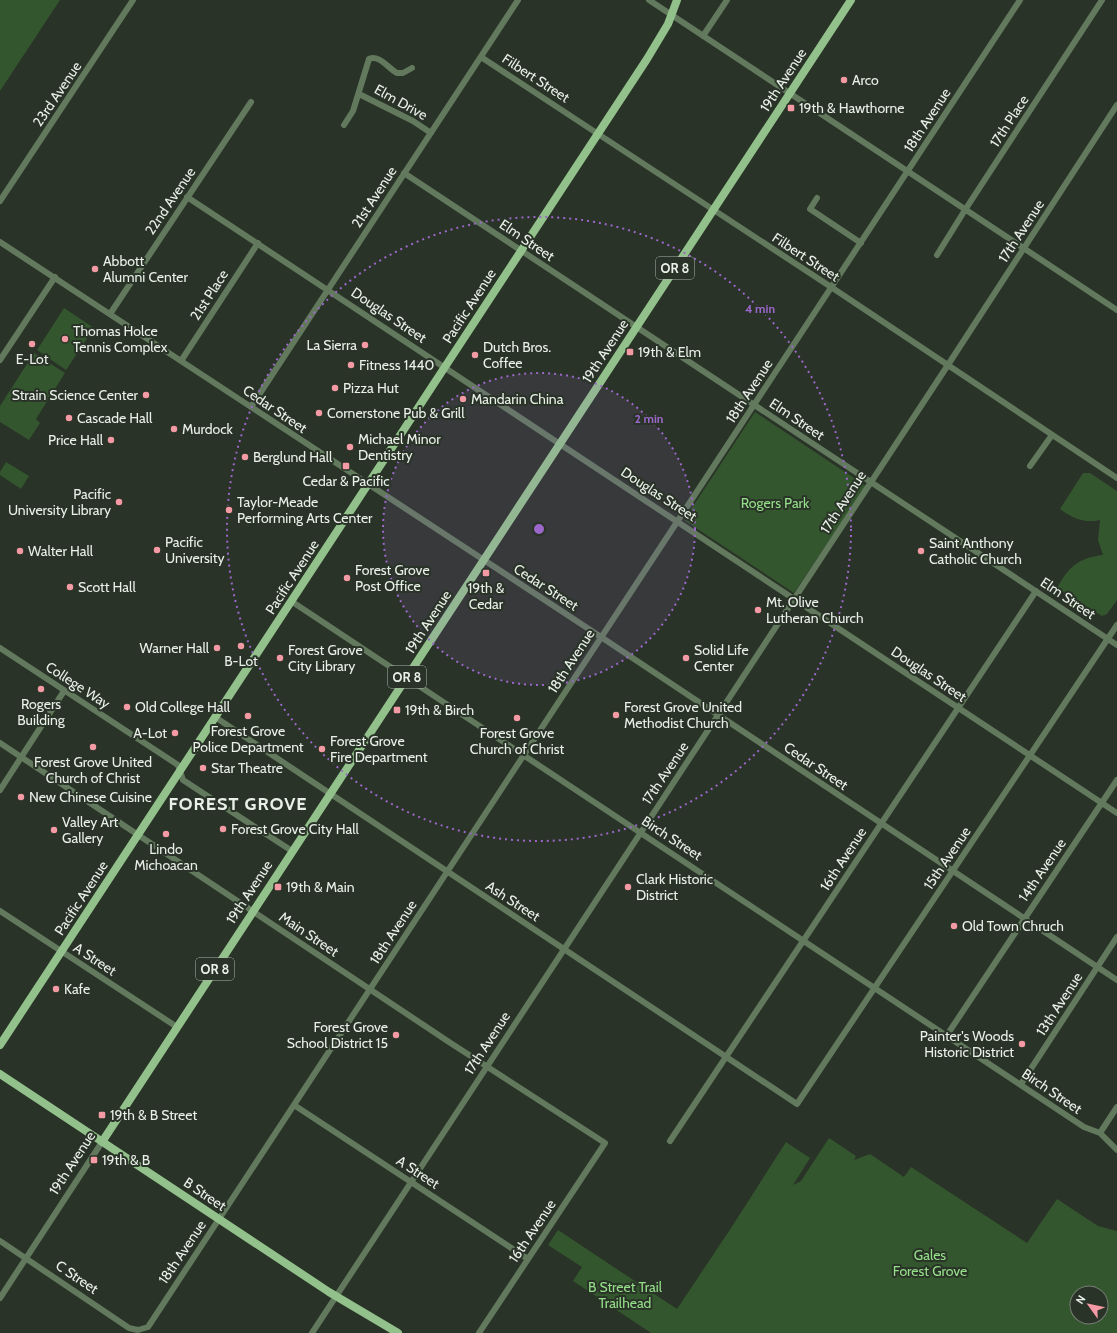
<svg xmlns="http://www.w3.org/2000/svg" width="1117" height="1333" viewBox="0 0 1117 1333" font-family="Cabin,sans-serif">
<rect width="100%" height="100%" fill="#293327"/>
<!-- green -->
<path fill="#34562e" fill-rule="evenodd" d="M 0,0 L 60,0 L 0,91 Z
M 64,308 L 94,328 L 66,370 L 37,350 Z
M 34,353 L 65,373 L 36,419 L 40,423 L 29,440 L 0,422 L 0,406 Z
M 755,412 L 866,486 L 794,593 L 684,520 Z
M 6,462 L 29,476 L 21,489 L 0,475 L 0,472 Z
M 1083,473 L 1090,473 L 1117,491 L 1117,600 L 1107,614 L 1102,616 L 1057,588 C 1069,566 1079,558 1103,555 L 1098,540 L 1100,520 C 1085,524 1072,518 1060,509 Z
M 829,1138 L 856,1156 L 854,1160 L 870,1154 L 904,1177 L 911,1167 L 1027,1243 L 1057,1199 L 1098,1226 L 1117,1231 L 1117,1333 L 651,1333 L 573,1281 L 582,1267 L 548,1245 L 558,1230 L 677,1309 L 733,1225 L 786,1142 L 810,1158 L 793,1185 L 801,1181 ZM 1077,1293 L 1101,1293 L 1101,1317 L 1077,1317 Z"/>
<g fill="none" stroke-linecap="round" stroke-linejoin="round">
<!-- minor -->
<path stroke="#62795e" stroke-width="6" d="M 649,0 L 1117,310
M 703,36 L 727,0
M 481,57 L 831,287 L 1117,478
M 359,94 L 413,121 L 431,133
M 344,125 L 353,111 L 369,59 C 379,54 389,69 397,73 L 403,73 L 412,68
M 404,173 L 1117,645
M 187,197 L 1117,813
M 817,198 L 810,209 L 861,243
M 0,201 L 133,0
M 0,242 L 601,637 L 1117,980
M 937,255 L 965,210 L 1102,0
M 110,314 L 251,102
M 0,360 L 55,277
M 181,361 L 258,243
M 251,407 L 518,0
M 1030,466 L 1052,435
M 291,601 L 1084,1127 L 1100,1133 L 1117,1150
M 0,648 L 178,765 L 183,780 L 292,851
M 215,717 L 797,1104 L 1117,625
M 0,743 L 449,1042 L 605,1143 L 479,1333
M 0,790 L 64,691
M 0,911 L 177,1027
M 947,1035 L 1117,780
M 1021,1084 L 1117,937
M 294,1105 L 528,1259
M 1100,1133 L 1117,1107
M 670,1141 L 1036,591
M 0,1241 L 129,1328 L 138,1330 L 148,1327 L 1020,0
M 0,1298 L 102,1142
M 312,1333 L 944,371 L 1117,105"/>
<!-- major -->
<path stroke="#92c18b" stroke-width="8" d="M 0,1045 L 647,59 L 668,24 L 677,0
M 0,1074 L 329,1292 L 398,1333
M 102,1142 L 851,0"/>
</g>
<!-- distance rings -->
<circle cx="539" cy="529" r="156" fill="#9c67cb" fill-opacity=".12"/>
<g fill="none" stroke="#9c67cb" stroke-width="2" stroke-dasharray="2 4">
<circle cx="539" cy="529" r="156"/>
<circle cx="539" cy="529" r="312"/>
</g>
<!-- markers -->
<g fill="#f49aa4" stroke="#293327" stroke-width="1.5">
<circle cx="844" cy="80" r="4"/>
<rect x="787" y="104" width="8" height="8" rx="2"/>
<circle cx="95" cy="269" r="4"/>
<circle cx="65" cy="339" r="4"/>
<circle cx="32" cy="344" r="4"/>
<circle cx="365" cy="345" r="4"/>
<rect x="626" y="348" width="8" height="8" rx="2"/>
<circle cx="475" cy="355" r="4"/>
<circle cx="351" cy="365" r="4"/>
<circle cx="335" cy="388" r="4"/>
<circle cx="146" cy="395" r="4"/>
<circle cx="463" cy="399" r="4"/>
<circle cx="319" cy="413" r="4"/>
<circle cx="69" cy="418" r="4"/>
<circle cx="174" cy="429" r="4"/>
<circle cx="111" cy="440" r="4"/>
<circle cx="350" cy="447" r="4"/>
<circle cx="245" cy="457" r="4"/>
<rect x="342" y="462" width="8" height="8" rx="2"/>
<circle cx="119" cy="502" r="4"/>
<circle cx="229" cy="510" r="4"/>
<circle cx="157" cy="550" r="4"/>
<circle cx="20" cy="551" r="4"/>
<circle cx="921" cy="551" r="4"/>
<rect x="482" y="569" width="8" height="8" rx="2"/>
<circle cx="347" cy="578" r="4"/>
<circle cx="70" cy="587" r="4"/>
<circle cx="758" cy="610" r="4"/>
<circle cx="241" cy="646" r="4"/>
<circle cx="217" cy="648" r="4"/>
<circle cx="280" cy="658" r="4"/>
<circle cx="686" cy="658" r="4"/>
<circle cx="41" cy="689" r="4"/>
<circle cx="127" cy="707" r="4"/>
<rect x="393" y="706" width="8" height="8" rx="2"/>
<circle cx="616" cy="715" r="4"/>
<circle cx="248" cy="716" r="4"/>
<circle cx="517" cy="718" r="4"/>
<circle cx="175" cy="733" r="4"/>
<circle cx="93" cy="747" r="4"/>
<circle cx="322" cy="749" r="4"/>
<circle cx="203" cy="768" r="4"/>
<circle cx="21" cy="797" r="4"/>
<circle cx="223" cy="829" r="4"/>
<circle cx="54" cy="830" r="4"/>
<circle cx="166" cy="834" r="4"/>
<rect x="274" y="883" width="8" height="8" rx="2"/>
<circle cx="628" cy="887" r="4"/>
<circle cx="954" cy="926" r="4"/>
<circle cx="56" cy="989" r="4"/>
<circle cx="396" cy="1035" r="4"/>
<circle cx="1022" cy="1044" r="4"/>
<rect x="98" y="1111" width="8" height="8" rx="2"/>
<rect x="90" y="1156" width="8" height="8" rx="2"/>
</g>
<g text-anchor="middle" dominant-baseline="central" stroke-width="4" stroke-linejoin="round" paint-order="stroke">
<!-- shield labels -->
<g fill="#293327" stroke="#afb7ae" stroke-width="1">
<rect x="656" y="257" width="38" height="22" rx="3"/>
<rect x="388" y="666" width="38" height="22" rx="3"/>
<rect x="196" y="958" width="38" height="22" rx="3"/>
</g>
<g font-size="13" font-weight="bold" fill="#e9f0e8">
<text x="675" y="268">OR 8</text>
<text x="407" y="677">OR 8</text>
<text x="215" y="969">OR 8</text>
</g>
<!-- street labels -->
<g font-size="14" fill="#e9f0e8" stroke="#293327">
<text transform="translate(536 78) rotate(33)">Filbert Street</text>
<text transform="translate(783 80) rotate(-57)">19th Avenue</text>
<text transform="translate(57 94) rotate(-56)">23rd Avenue</text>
<text transform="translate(401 102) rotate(29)">Elm Drive</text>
<text transform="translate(927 120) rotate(-57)">18th Avenue</text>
<text transform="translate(1009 121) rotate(-57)">17th Place</text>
<text transform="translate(374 197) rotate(-57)">21st Avenue</text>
<text transform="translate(170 201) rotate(-56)">22nd Avenue</text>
<text transform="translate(1021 231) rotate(-57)">17th Avenue</text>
<text transform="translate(527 240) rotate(34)">Elm Street</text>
<text transform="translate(806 257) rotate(33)">Filbert Street</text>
<text transform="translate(209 295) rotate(-57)">21st Place</text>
<text transform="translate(469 306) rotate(-57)">Pacific Avenue</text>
<text transform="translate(389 315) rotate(34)">Douglas Street</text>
<text transform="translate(605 351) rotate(-57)">19th Avenue</text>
<text transform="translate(749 391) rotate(-57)">18th Avenue</text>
<text transform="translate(275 409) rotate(34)">Cedar Street</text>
<text transform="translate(797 419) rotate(34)">Elm Street</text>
<text transform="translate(659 494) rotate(33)">Douglas Street</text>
<text transform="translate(843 502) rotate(-57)">17th Avenue</text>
<text transform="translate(292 577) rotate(-57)">Pacific Avenue</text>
<text transform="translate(546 587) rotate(33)">Cedar Street</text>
<text transform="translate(1068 598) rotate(34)">Elm Street</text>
<text transform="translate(428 622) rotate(-57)">19th Avenue</text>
<text transform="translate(571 661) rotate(-57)">18th Avenue</text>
<text transform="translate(929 674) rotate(34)">Douglas Street</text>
<text transform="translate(78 685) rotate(33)">College Way</text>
<text transform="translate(816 766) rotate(34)">Cedar Street</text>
<text transform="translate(665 773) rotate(-56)">17th Avenue</text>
<text transform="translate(672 838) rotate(33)">Birch Street</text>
<text transform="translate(947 858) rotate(-56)">15th Avenue</text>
<text transform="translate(843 859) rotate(-57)">16th Avenue</text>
<text transform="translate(1042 870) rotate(-56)">14th Avenue</text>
<text transform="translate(249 892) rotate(-57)">19th Avenue</text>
<text transform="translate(81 898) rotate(-57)">Pacific Avenue</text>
<text transform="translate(513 901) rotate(33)">Ash Street</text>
<text transform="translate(393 932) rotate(-57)">18th Avenue</text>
<text transform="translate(309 934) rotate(34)">Main Street</text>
<text transform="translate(95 959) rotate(33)">A Street</text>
<text transform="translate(1059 1004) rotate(-57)">13th Avenue</text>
<text transform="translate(487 1043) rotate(-57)">17th Avenue</text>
<text transform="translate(1052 1091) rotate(34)">Birch Street</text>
<text transform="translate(72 1163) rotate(-57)">19th Avenue</text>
<text transform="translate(418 1172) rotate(33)">A Street</text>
<text transform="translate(205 1194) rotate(34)">B Street</text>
<text transform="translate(532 1231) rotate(-56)">16th Avenue</text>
<text transform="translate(182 1252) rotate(-56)">18th Avenue</text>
<text transform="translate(77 1277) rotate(34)">C Street</text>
</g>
<!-- poi labels -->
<g font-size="14" fill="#e9f0e8" stroke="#293327" text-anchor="start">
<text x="852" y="80">Arco</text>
<text x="799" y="108">19th &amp; Hawthorne</text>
<text x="103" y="261">Abbott<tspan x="103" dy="16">Alumni Center</tspan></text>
<text x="73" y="331">Thomas Holce<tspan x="73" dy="16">Tennis Complex</tspan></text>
<text x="357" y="345" text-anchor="end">La Sierra</text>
<text x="483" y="347">Dutch Bros.<tspan x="483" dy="16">Coffee</tspan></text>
<text x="638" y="352">19th &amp; Elm</text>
<text x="32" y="359" text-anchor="middle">E-Lot</text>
<text x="359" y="365">Fitness 1440</text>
<text x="343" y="388">Pizza Hut</text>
<text x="138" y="395" text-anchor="end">Strain Science Center</text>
<text x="471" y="399">Mandarin China</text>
<text x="327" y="413">Cornerstone Pub &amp; Grill</text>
<text x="77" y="418">Cascade Hall</text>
<text x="182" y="429">Murdock</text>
<text x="358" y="439">Michael Minor<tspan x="358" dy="16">Dentistry</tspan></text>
<text x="103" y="440" text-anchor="end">Price Hall</text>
<text x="253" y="457">Berglund Hall</text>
<text x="346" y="481" text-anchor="middle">Cedar &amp; Pacific</text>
<text x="111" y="494" text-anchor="end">Pacific<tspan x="111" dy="16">University Library</tspan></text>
<text x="237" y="502">Taylor-Meade<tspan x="237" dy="16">Performing Arts Center</tspan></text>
<text x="165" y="542">Pacific<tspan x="165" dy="16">University</tspan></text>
<text x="929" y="543">Saint Anthony<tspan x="929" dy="16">Catholic Church</tspan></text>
<text x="28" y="551">Walter Hall</text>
<text x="355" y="570">Forest Grove<tspan x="355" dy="16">Post Office</tspan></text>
<text x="78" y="587">Scott Hall</text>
<text x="486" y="588" text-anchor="middle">19th &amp;<tspan x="486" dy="16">Cedar</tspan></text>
<text x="766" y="602">Mt. Olive<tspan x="766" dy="16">Lutheran Church</tspan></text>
<text x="209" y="648" text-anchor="end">Warner Hall</text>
<text x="288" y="650">Forest Grove<tspan x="288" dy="16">City Library</tspan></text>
<text x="694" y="650">Solid Life<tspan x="694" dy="16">Center</tspan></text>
<text x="241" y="661" text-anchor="middle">B-Lot</text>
<text x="41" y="704" text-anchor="middle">Rogers<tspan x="41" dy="16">Building</tspan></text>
<text x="135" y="707">Old College Hall</text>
<text x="624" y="707">Forest Grove United<tspan x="624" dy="16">Methodist Church</tspan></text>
<text x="405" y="710">19th &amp; Birch</text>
<text x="248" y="731" text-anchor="middle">Forest Grove<tspan x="248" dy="16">Police Department</tspan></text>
<text x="167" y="733" text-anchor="end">A-Lot</text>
<text x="517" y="733" text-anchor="middle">Forest Grove<tspan x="517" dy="16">Church of Christ</tspan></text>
<text x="330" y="741">Forest Grove<tspan x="330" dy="16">Fire Department</tspan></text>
<text x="93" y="762" text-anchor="middle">Forest Grove United<tspan x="93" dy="16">Church of Christ</tspan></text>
<text x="211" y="768">Star Theatre</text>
<text x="29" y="797">New Chinese Cuisine</text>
<text x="62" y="822">Valley Art<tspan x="62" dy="16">Gallery</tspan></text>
<text x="231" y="829">Forest Grove City Hall</text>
<text x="166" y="849" text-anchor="middle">Lindo<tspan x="166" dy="16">Michoacan</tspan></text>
<text x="636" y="879">Clark Historic<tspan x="636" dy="16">District</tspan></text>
<text x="286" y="887">19th &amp; Main</text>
<text x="962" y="926">Old Town Chruch</text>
<text x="64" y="989">Kafe</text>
<text x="388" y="1027" text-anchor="end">Forest Grove<tspan x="388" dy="16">School District 15</tspan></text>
<text x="1014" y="1036" text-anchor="end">Painter's Woods<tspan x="1014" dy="16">Historic District</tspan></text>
<text x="110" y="1115">19th &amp; B Street</text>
<text x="102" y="1160">19th &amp; B</text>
</g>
<!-- park labels -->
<g font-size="14" fill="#95de89" stroke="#293327">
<text x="775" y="503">Rogers Park</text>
<text x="930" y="1255">Gales<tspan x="930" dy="16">Forest Grove</tspan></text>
<text x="625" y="1287">B Street Trail<tspan x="625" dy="16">Trailhead</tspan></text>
</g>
<!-- district labels -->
<g font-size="18" font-weight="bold" letter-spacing="1" fill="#e9f0e8" stroke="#293327">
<text x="238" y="804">FOREST GROVE</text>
</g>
</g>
<circle cx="539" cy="529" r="6" fill="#9c67cb" stroke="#293327" stroke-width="2"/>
<g font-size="12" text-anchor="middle" font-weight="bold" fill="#9c67cb" stroke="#293327" stroke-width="4" stroke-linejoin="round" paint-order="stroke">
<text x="760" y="313">4 min</text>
<text x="649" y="423">2 min</text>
</g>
<!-- north arrow -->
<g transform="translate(1089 1305) rotate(303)"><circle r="19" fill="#293327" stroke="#767f74"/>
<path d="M0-3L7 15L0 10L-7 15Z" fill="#f49aa4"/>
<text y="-6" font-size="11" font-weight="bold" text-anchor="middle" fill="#e9f0e8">N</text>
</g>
</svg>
